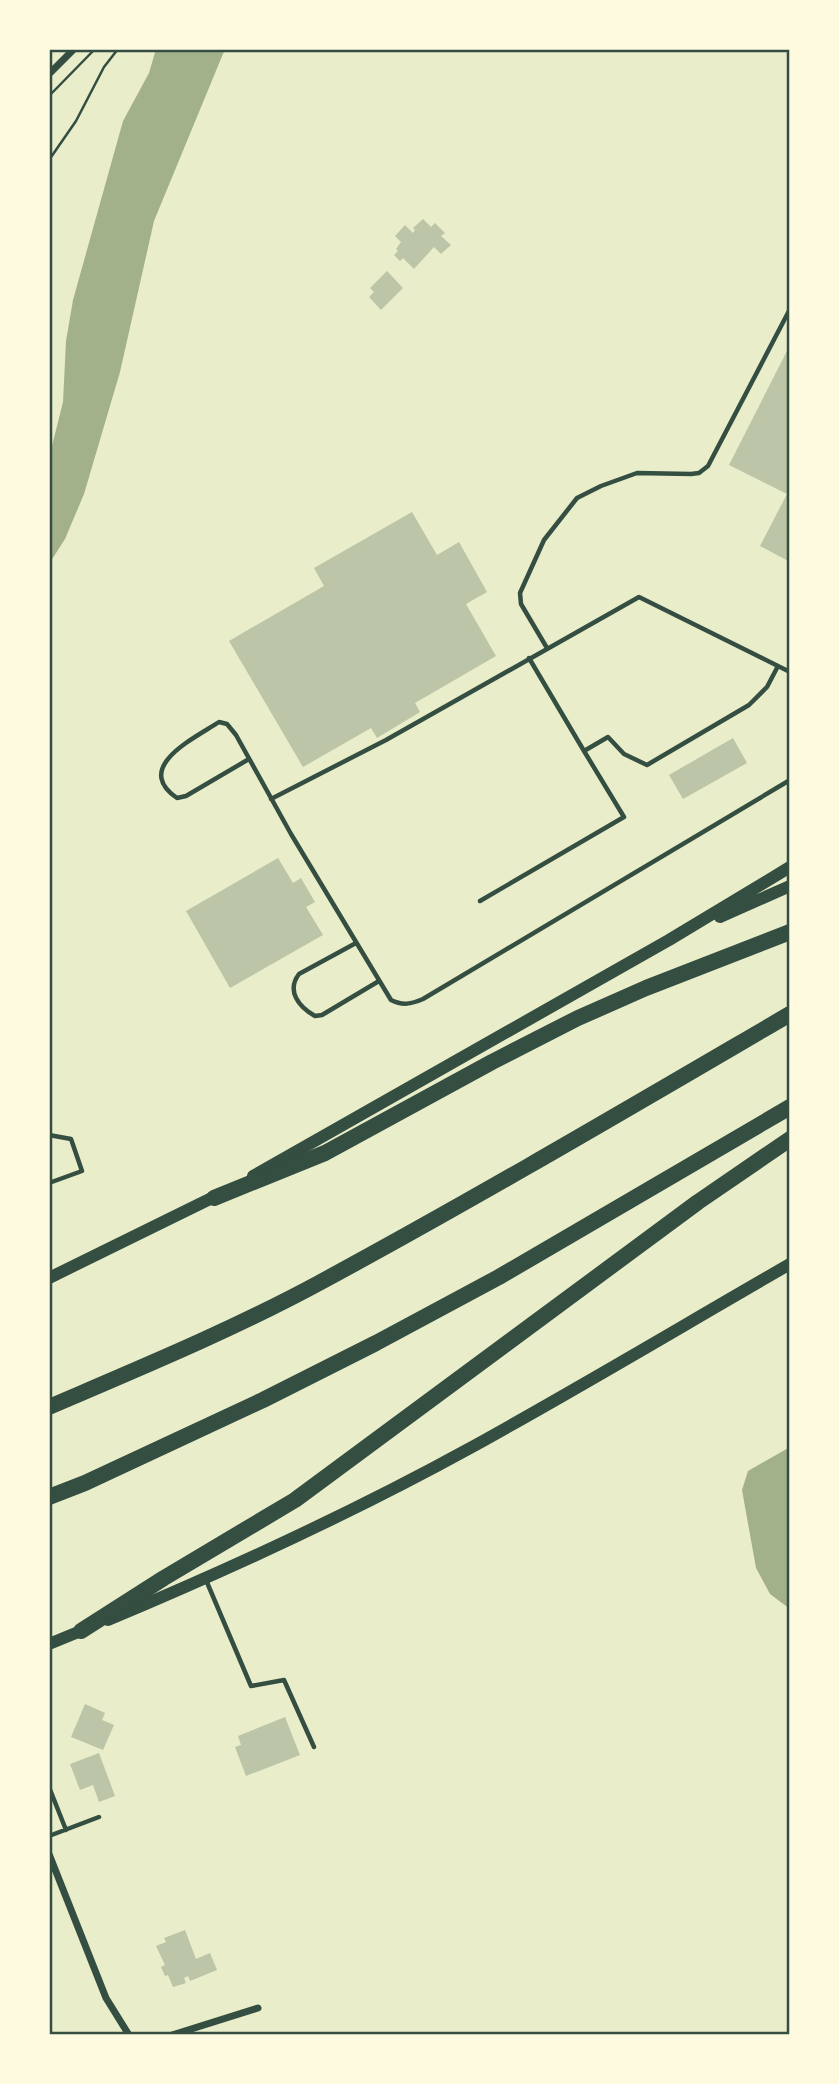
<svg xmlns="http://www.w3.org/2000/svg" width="839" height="2084" viewBox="0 0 839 2084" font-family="Overpass,sans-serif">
<rect width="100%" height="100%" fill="#e9edc9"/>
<!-- water -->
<path fill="#a3b18a" d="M 156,49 L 225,49 L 154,221 L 120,372 L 84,494 L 65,539 L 49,564 L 49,458 L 63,402 L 66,341 L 73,300 L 123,121 L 149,73 Z
M 790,1447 L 790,1609 L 770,1594 L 756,1568 L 742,1490 L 748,1471 Z"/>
<!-- building -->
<path fill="#bcc5a7" d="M 423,219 L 431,227 L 435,223 L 445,233 L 441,236 L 451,245 L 441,254 L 434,247 L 414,269 L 403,258 L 400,261 L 394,255 L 398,251 L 396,249 L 401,242 L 395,236 L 405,225 L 413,233 L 415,230 L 413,228 Z
M 387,271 L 403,288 L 381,310 L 369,297 L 374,292 L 370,288 Z
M 790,345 L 790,562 L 760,546 L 787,494 L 729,465 Z
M 412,512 L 437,555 L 459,542 L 487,592 L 466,604 L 496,656 L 415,703 L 420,712 L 377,738 L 371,728 L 303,767 L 229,641 L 324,586 L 314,568 Z
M 733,738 L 747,763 L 683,799 L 669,775 Z
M 278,858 L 293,883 L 301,878 L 315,902 L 306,907 L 323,935 L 230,988 L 186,911 Z
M 85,1704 L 105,1713 L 102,1720 L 114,1725 L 103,1750 L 71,1737 Z
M 285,1717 L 300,1755 L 246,1776 L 235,1747 L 241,1745 L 238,1736 Z
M 99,1753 L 115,1796 L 99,1802 L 93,1785 L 80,1790 L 70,1764 Z
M 185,1930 L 196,1959 L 210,1953 L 217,1970 L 190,1981 L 188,1976 L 184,1978 L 186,1983 L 173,1987 L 168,1975 L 165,1976 L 161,1967 L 165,1965 L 156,1946 L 166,1942 L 164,1938 Z"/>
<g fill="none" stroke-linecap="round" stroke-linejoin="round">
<!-- path -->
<path stroke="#344e41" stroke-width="2.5" d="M 49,96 L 95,49
M 49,160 L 76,121 L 104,67 L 118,49"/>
<!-- service -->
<path stroke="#344e41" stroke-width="4.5" d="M 547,648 L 521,604 L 520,593 L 544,540 L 577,498 L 601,486 L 637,473 L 691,474 L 699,473 L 708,466 L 790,309
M 529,658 L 584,751
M 249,759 L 186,796 L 177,798 C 132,767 195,738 219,722 L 227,724 L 236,735 L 291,834 L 391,1000 C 403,1006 411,1004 423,999 L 790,780
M 271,799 L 386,740 L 639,597 L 790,672
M 480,901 L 624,817 L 584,751 L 608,737 L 624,754 L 647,765 L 749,705 L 767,687 L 778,666
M 356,943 L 299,974 C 286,991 299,1007 315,1016 L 322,1015 L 379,981
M 49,1135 L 71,1139 L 82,1171 L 49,1183
M 206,1580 L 251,1686 L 284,1680 L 314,1747
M 49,1787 L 66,1830
M 49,1836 L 99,1817"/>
<!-- minor -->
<path stroke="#344e41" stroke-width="7" d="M 49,74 L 74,49
M 49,1854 L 106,1998 L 129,2035
M 172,2035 L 258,2008"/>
<!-- secondary -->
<path stroke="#344e41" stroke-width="12" d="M 720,917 L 790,886
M 253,1176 L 669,940 L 790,867
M 49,1278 L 222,1193
M 108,1620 C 232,1568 354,1512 472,1447 C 579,1388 684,1325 790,1264
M 49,1644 L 88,1628"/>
<!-- motorway -->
<path stroke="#344e41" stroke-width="16" d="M 214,1198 L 325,1153 L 492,1062 L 578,1018 L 646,988 L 790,932
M 49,1407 C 140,1368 232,1330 319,1283 C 478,1197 634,1105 790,1014
M 49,1497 L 85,1483 L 263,1400 L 376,1343 L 499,1277 L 790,1107
M 81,1631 L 164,1578 L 295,1500 L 698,1202 L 790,1139"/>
</g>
<!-- border -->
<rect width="839" height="2084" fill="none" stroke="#fefae0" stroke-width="102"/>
<rect x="51" y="51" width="737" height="1982" fill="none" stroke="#344e41" stroke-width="2.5"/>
</svg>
